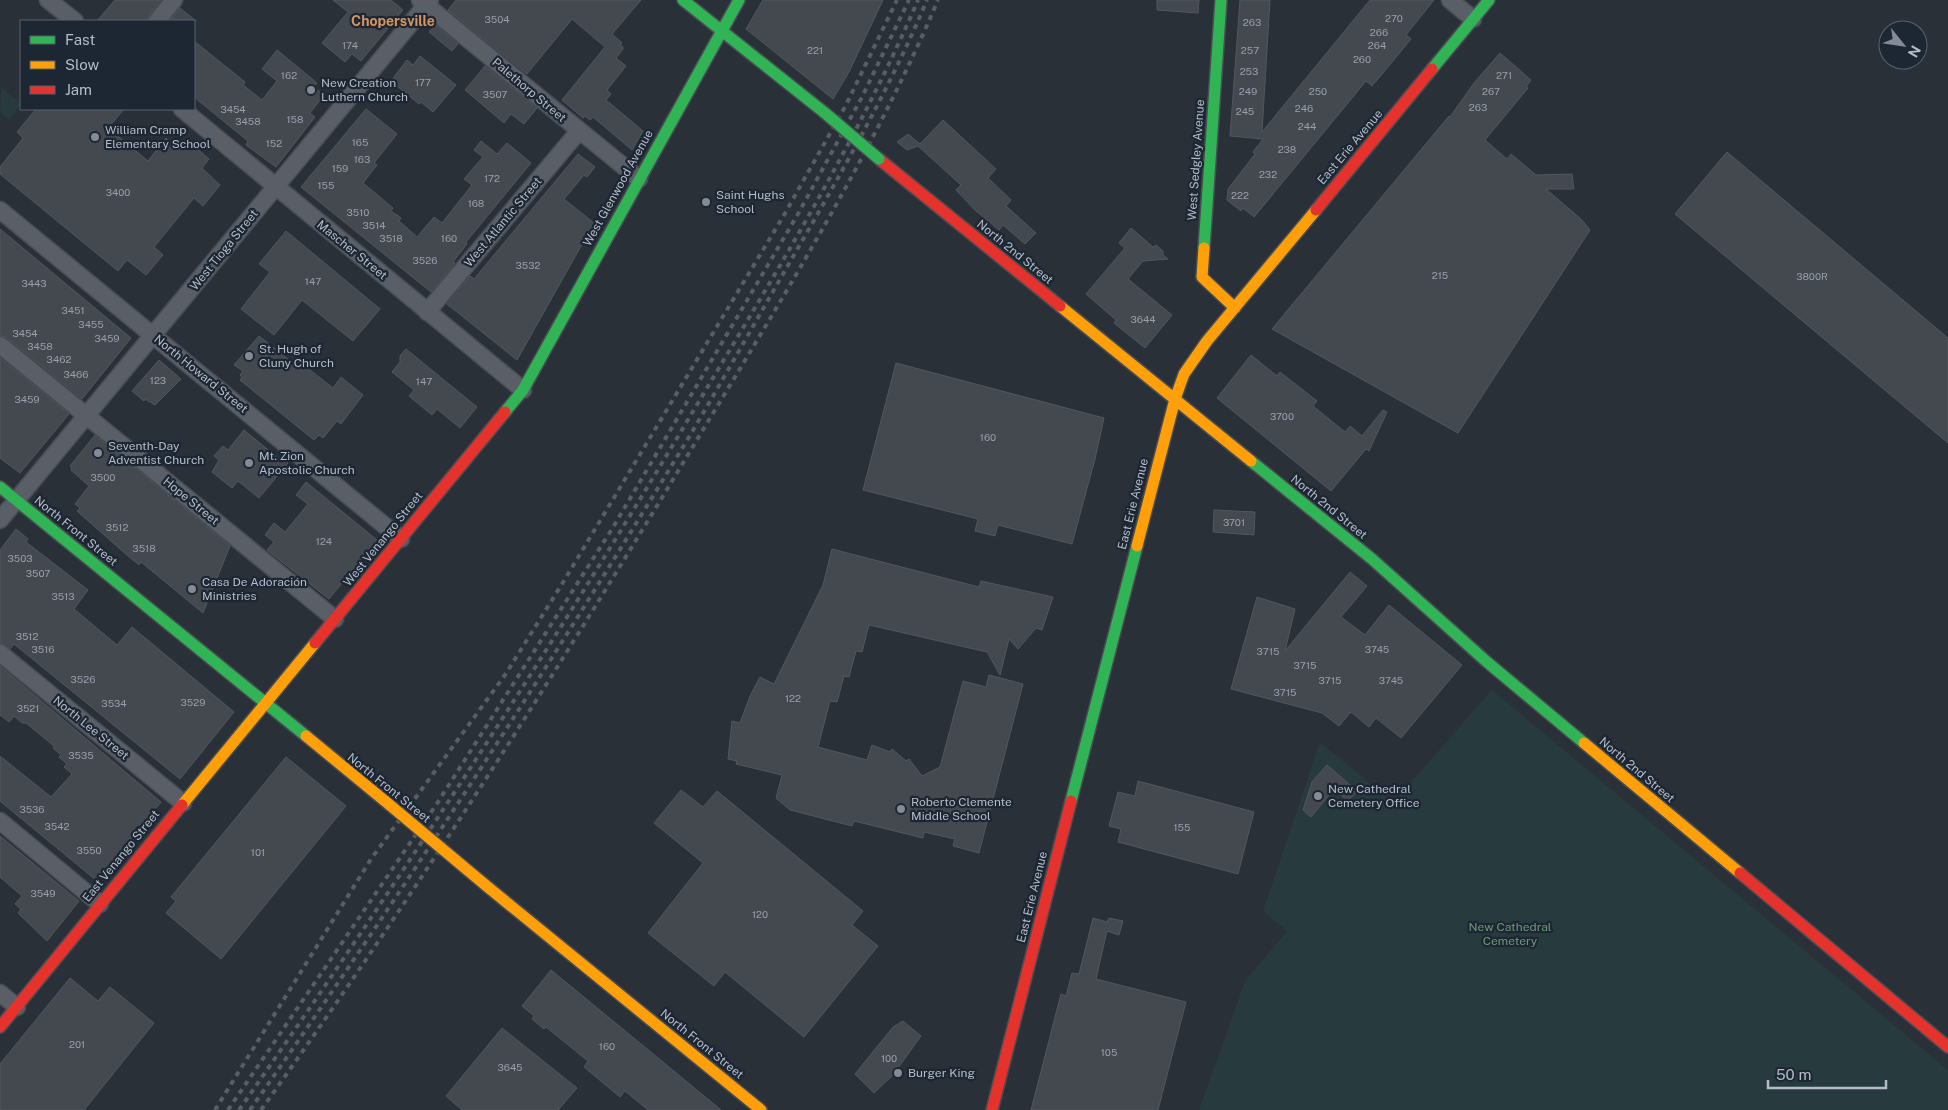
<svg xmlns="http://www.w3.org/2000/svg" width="1948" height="1110" viewBox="0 0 1948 1110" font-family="'Public Sans',sans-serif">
<rect width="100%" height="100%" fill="#2a3038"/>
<!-- green -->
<path fill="#273a3e" d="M 1,87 L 21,104 L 9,120 L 0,112 Z
M 1492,690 L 1948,1070 L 1948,1110 L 1199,1110 L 1245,981 L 1287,931 L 1263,911 L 1320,742 L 1393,803 Z"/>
<!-- building -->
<path fill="#444950" stroke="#52575f" d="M 115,0 L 161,0 L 149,15 L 147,21 L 97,21 Z
M 333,0 L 391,0 L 403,10 L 361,61 L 352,54 L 345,62 L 322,43 L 348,12 Z
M 456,0 L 641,0 L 612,34 L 622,43 L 620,44 L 623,47 L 623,49 L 616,58 L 626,66 L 607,90 L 611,94 L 606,100 L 643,131 L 632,150 L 593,117 L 590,120 L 585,116 L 583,118 L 562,100 L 605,47 L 572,19 L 527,74 L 448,10 Z
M 763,0 L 883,0 L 849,72 L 833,99 L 746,29 Z
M 1157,0 L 1199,0 L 1198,13 L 1157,10 Z
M 1240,0 L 1270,0 L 1262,132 L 1370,0 L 1434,0 L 1406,35 L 1411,39 L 1383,73 L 1372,86 L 1366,81 L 1254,217 L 1243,208 L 1241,211 L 1227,200 L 1228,189 L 1255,154 L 1253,152 L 1263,139 L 1230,136 Z
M 180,8 L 196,21 L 170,21 Z
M 435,25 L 458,44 L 452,51 L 429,32 Z
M 194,41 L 245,82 L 243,85 L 262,100 L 277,81 L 262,69 L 277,50 L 317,83 L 313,87 L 324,95 L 310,113 L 315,117 L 276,167 L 246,145 L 248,141 L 194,97 Z
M 1500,53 L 1531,80 L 1526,87 L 1528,88 L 1485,140 L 1507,159 L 1511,154 L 1536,175 L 1572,174 L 1574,189 L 1546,189 L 1581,219 L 1590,230 L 1458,433 L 1272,329 L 1449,116 L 1450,117 L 1474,83 Z
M 420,56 L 456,85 L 433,112 L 421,102 L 419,104 L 391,81 L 407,60 L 413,65 Z
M 485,66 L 537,108 L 524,124 L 511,114 L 504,123 L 465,90 Z
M 36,109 L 124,109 L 108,128 L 148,161 L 166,138 L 177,148 L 186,139 L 209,159 L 202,168 L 220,185 L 203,206 L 194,198 L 154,247 L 163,255 L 146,275 L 127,260 L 118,271 L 0,174 L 0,167 L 23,138 L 17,132 Z
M 366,109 L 397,134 L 374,163 L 377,165 L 363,183 L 393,208 L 391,211 L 401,218 L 399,221 L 417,237 L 434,217 L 442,223 L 472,185 L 464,179 L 483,157 L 474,150 L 481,141 L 497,154 L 507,143 L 531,163 L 466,242 L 467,244 L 453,262 L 455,263 L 431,292 L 301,187 Z
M 943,120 L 996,169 L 988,178 L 1011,200 L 1006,206 L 1036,233 L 1025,244 L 1003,225 L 999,230 L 976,211 L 956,190 L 961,185 L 918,146 L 907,150 L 897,142 L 908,134 L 920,144 Z
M 1727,152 L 1948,338 L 1948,443 L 1675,214 Z
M 578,154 L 595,167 L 587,177 L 584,175 L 564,199 L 594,223 L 517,360 L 447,304 L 470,276 L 474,279 Z
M 1131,228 L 1153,247 L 1156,245 L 1163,251 L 1163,255 L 1168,259 L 1143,261 L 1128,279 L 1172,315 L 1145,348 L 1114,323 L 1116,320 L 1086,294 L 1125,248 L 1119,243 Z
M 0,229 L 131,338 L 82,399 L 6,337 L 0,335 Z
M 286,231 L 380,309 L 353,341 L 302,300 L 274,335 L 241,309 L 270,272 L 259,264 Z
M 259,336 L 303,371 L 306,367 L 333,388 L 341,377 L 363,395 L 341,424 L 337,421 L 323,438 L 319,435 L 314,440 L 240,380 L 242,377 L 240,375 L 243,371 L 234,365 Z
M 406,349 L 477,407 L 460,428 L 437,409 L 432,415 L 409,396 L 414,390 L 392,372 L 400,362 L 400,356 Z
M 1251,355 L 1277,376 L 1280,372 L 1317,401 L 1313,406 L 1345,432 L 1350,426 L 1362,436 L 1383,410 L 1387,412 L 1369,451 L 1366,449 L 1331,491 L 1217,398 Z
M 0,358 L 69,414 L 20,473 L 0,458 Z
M 159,360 L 181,379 L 155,405 L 145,399 L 144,401 L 132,391 Z
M 896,363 L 1104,418 L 1095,459 L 1072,544 L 998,525 L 995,536 L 975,531 L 978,519 L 863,490 Z
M 244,430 L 278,458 L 282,458 L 288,463 L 259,498 L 238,481 L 232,488 L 212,472 L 219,460 L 214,456 L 223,446 L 228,450 Z
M 95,435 L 230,546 L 203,613 L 141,562 L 139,565 L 128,556 L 77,511 L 80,508 L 75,504 L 89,486 L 71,470 L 72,468 L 70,466 Z
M 306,482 L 377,540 L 329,599 L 267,550 L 274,542 L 265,535 L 274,523 L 285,532 L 308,504 L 296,495 Z
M 1214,510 L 1255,512 L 1254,535 L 1213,532 Z
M 16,529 L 28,539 L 26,542 L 88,590 L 74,609 L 117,645 L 132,627 L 234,712 L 180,779 L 14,644 L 10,649 L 0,643 L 0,550 Z
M 832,549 L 979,587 L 981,581 L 1053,597 L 1042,630 L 1036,628 L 1018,649 L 1009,639 L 1000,675 L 987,652 L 869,625 L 862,652 L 856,651 L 849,677 L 844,676 L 837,702 L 830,701 L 818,747 L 867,760 L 872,745 L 890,752 L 892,749 L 906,761 L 909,759 L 922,776 L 940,767 L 963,681 L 986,687 L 989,675 L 1023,684 L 979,853 L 953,846 L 955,839 L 924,832 L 923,838 L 854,821 L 852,826 L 790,810 L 776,798 L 782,775 L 736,764 L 737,761 L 728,759 L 732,721 L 740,723 L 750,696 L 760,677 L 774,684 L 823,585 Z
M 1350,572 L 1367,586 L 1341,617 L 1365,635 L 1389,605 L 1462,665 L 1401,738 L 1376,718 L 1369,727 L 1351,712 L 1339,726 L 1322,713 L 1231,689 L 1257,597 L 1295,609 L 1285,651 Z
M 0,666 L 161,802 L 97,881 L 0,801 L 0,756 L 51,797 L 72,774 L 64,767 L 67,764 L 59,757 L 61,755 L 53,748 L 54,746 L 26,723 L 22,723 L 14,716 L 9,722 L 0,715 Z
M 286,757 L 346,806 L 221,959 L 166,913 L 176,901 L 171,897 Z
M 1327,765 L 1357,791 L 1348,801 L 1334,789 L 1311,817 L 1303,810 L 1312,782 Z
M 1138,781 L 1254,812 L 1238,874 L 1118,842 L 1121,829 L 1109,826 L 1118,792 L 1135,796 Z
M 681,790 L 703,807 L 717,791 L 863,911 L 852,925 L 878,946 L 804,1037 L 725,972 L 714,986 L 648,933 L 703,863 L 654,823 Z
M 0,836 L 79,901 L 47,941 L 18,913 L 21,909 L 15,904 L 22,896 L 0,877 Z
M 1093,918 L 1107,922 L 1109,918 L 1123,921 L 1119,935 L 1107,931 L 1096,979 L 1186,1002 L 1158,1110 L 1031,1110 L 1061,994 L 1066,996 L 1072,973 L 1079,974 Z
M 551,970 L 669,1067 L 721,1110 L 648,1110 L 625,1091 L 620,1097 L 584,1067 L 588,1061 L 546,1027 L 544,1029 L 532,1019 L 534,1016 L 522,1006 Z
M 70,978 L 98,1001 L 110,987 L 154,1023 L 84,1110 L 0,1110 L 0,1064 Z
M 903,1021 L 921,1036 L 893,1075 L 874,1093 L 855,1074 L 893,1027 Z
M 502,1028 L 577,1088 L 558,1110 L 462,1110 L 446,1096 Z"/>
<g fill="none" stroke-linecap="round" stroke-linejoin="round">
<!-- street casing -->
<g stroke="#484c53" stroke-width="19">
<path id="street" d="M 48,0 L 75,21
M 420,0 L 639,179
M 1450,0 L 1473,19
M 157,21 L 174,0
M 182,109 L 523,390
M 0,210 L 401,539
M 427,312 L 579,131
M 0,345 L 335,619
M 0,520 L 430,0
M 0,653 L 183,803
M 0,821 L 100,904
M 0,993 L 17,1007"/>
</g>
<!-- fast casing -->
<g stroke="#484c53" stroke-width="14">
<path id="fast" d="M 683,0 L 825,113
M 1432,69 L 1489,0
M 1204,248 L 1221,0
M 505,412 L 523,390 L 739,0
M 1251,461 L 1372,559 L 1487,662 L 1584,743
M 0,487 L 306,736
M 1071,801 L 1137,546"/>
</g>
<!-- slow casing -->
<g stroke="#484c53" stroke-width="14">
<path id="slow" d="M 1204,248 L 1202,277 L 1235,308
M 1060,306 L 1251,461
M 1137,546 L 1175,399 L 1184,374 L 1207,341 L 1316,210
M 306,736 L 385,801
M 1584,743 L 1740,873
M 182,805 L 315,643
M 489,888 L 761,1110"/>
</g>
<!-- jam casing -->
<g stroke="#484c53" stroke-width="14">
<path id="jam" d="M 879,159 L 1060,306
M 1316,210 L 1432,69
M 315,643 L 505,412
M 1740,873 L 1948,1047
M 0,1027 L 182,805
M 992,1110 L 1071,801"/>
</g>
<!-- street -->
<use href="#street" stroke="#5a5e66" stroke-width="16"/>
<!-- fast -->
<use href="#fast" stroke="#30b455" stroke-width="11"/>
<!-- slow -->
<use href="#slow" stroke="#ff9f0a" stroke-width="11"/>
<!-- jam -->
<use href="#jam" stroke="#e5322d" stroke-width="11"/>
<!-- rail -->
<path stroke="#595d64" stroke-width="4" stroke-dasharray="5 5" stroke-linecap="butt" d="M 215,1110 L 371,859 L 505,675 L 562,584 L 784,215 L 846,105 L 897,0
M 228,1110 L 438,802 L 612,529 L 798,214 L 862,97 L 909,0
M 239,1110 C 398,883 550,651 692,413 C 772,279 856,144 918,0
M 250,1110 C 403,892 548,669 686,442 C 723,380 758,317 794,255 C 842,172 890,88 927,0
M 261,1110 C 412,899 552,680 686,458 C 775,310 870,160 938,0"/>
<!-- fast-bridge casing -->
<g stroke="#484c53" stroke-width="14" stroke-linecap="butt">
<path id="fast-bridge" d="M 825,113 L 879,159"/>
</g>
<!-- slow-bridge casing -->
<g stroke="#484c53" stroke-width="14" stroke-linecap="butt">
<path id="slow-bridge" d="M 385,801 L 489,888"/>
</g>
<!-- fast-bridge -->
<use href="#fast-bridge" stroke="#30b455" stroke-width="11"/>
<!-- slow-bridge -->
<use href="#slow-bridge" stroke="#ff9f0a" stroke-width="11"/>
</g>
<!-- markers -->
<g fill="#848b96" stroke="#1d2633" stroke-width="2">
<circle cx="311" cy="90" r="5"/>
<circle cx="95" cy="137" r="5"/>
<circle cx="706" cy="202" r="5"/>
<circle cx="249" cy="356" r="5"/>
<circle cx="98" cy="453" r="5"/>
<circle cx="249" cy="463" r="5"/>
<circle cx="192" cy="589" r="5"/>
<circle cx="1318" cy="796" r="5"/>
<circle cx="901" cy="809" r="5"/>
<circle cx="898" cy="1073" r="5"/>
</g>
<g text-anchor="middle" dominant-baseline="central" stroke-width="4.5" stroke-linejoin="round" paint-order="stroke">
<!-- number labels -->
<g font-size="10" fill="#989fab">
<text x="1394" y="18">270</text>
<text x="497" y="19">3504</text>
<text x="1252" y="22">263</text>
<text x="1379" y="32">266</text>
<text x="350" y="45">174</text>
<text x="1377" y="45">264</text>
<text x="815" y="50">221</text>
<text x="1250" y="50">257</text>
<text x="1362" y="59">260</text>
<text x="1249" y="71">253</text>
<text x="289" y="75">162</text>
<text x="1504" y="75">271</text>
<text x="423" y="82">177</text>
<text x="1248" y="91">249</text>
<text x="1318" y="91">250</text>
<text x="1491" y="91">267</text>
<text x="495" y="94">3507</text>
<text x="1478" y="107">263</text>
<text x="1304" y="108">246</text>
<text x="233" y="109">3454</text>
<text x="1245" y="111">245</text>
<text x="295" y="119">158</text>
<text x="248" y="121">3458</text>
<text x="1307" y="126">244</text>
<text x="360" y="142">165</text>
<text x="274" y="143">152</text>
<text x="1287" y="149">238</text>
<text x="362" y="159">163</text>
<text x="340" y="168">159</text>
<text x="1268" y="174">232</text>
<text x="492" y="178">172</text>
<text x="326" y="185">155</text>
<text x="118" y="192">3400</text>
<text x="1240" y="195">222</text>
<text x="476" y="203">168</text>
<text x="358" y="212">3510</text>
<text x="374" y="225">3514</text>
<text x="391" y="238">3518</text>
<text x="449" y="238">160</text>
<text x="425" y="260">3526</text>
<text x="528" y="265">3532</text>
<text x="1440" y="275">215</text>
<text x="1812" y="276">3800R</text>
<text x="313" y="281">147</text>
<text x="34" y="283">3443</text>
<text x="73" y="310">3451</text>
<text x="1143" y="319">3644</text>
<text x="91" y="324">3455</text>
<text x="25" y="333">3454</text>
<text x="107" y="338">3459</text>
<text x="40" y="346">3458</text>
<text x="59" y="359">3462</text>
<text x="76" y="374">3466</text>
<text x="158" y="380">123</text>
<text x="424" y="381">147</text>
<text x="27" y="399">3459</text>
<text x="1282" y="416">3700</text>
<text x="988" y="437">160</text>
<text x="103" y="477">3500</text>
<text x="1234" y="522">3701</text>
<text x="117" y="527">3512</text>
<text x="324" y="541">124</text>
<text x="144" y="548">3518</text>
<text x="20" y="558">3503</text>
<text x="38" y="573">3507</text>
<text x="63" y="596">3513</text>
<text x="27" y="636">3512</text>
<text x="43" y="649">3516</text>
<text x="1377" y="649">3745</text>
<text x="1268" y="651">3715</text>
<text x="1305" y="665">3715</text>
<text x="83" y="679">3526</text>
<text x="1330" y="680">3715</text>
<text x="1391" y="680">3745</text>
<text x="1285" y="692">3715</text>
<text x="793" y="698">122</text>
<text x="193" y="702">3529</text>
<text x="114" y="703">3534</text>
<text x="28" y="708">3521</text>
<text x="81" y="755">3535</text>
<text x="32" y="809">3536</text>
<text x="57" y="826">3542</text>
<text x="1182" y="827">155</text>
<text x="89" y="850">3550</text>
<text x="258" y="852">101</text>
<text x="43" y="893">3549</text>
<text x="760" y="914">120</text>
<text x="77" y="1044">201</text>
<text x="607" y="1046">160</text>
<text x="1109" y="1052">105</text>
<text x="889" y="1058">100</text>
<text x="510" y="1067">3645</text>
</g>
<!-- poi labels -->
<g font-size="12" fill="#b4bcc9" stroke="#1d2633" text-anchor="start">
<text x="321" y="83">New Creation<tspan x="321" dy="14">Luthern Church</tspan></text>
<text x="105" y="130">William Cramp<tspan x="105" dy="14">Elementary School</tspan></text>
<text x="716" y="195">Saint Hughs<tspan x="716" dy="14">School</tspan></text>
<text x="259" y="349">St. Hugh of<tspan x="259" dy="14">Cluny Church</tspan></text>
<text x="108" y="446">Seventh-Day<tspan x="108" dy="14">Adventist Church</tspan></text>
<text x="259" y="456">Mt. Zion<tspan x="259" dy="14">Apostolic Church</tspan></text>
<text x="202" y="582">Casa De Adoración<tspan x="202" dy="14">Ministries</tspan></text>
<text x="1328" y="789">New Cathedral<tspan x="1328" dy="14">Cemetery Office</tspan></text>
<text x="911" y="802">Roberto Clemente<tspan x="911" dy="14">Middle School</tspan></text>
<text x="908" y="1073">Burger King</text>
</g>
<!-- street labels -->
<g font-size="12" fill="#b4bcc9" stroke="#1d2633">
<text transform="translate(529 90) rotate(40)">Palethorp Street</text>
<text transform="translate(1350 147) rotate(-50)">East Erie Avenue</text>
<text transform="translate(1196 160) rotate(-86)">West Sedgley Avenue</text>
<text transform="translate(618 188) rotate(-61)">West Glenwood Avenue</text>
<text transform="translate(503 222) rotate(-50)">West Atlantic Street</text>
<text transform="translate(224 250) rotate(-51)">West Tioga Street</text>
<text transform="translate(352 250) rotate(39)">Mascher Street</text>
<text transform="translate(1015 252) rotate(39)">North 2nd Street</text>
<text transform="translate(201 374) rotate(39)">North Howard Street</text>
<text transform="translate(191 501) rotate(39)">Hope Street</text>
<text transform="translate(1133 504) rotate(-76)">East Erie Avenue</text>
<text transform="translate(1329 507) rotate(39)">North 2nd Street</text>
<text transform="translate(76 531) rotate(39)">North Front Street</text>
<text transform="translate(383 539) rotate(-51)">West Venango Street</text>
<text transform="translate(91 728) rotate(39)">North Lee Street</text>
<text transform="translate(1637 770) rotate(40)">North 2nd Street</text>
<text transform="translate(389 788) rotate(39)">North Front Street</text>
<text transform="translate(121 856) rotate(-51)">East Venango Street</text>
<text transform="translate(1032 897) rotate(-76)">East Erie Avenue</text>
<text transform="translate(702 1044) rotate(39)">North Front Street</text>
</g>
<!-- park labels -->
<g font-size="12" fill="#6b9a76" stroke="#1d2633">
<text x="1510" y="927">New Cathedral<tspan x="1510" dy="14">Cemetery</tspan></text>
</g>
<!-- neighbourhood labels -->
<g font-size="14" font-weight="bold" fill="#d59563" stroke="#1d2633">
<text x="393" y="21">Chopersville</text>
</g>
</g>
<!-- legend -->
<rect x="20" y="20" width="175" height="90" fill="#1d2633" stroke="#59626f"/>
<rect x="30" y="36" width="25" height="8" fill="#30b455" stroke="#59626f"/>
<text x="65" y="45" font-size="15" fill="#b4bcc9">Fast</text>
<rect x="30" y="61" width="25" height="8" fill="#ff9f0a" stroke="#59626f"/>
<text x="65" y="70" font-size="15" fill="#b4bcc9">Slow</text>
<rect x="30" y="86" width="25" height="8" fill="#e5322d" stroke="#59626f"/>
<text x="65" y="95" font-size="15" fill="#b4bcc9">Jam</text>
<!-- north arrow -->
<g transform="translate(1903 45) rotate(120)"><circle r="24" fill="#1d2633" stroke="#59626f"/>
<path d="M0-4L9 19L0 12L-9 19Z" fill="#848b96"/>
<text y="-8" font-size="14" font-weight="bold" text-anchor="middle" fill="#b4bcc9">N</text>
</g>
<!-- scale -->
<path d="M1768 1080v8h118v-8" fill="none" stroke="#b4bcc9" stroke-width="2.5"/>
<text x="1776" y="1080" font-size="15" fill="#b4bcc9" stroke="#1d2633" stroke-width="4" paint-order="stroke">50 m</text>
</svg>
